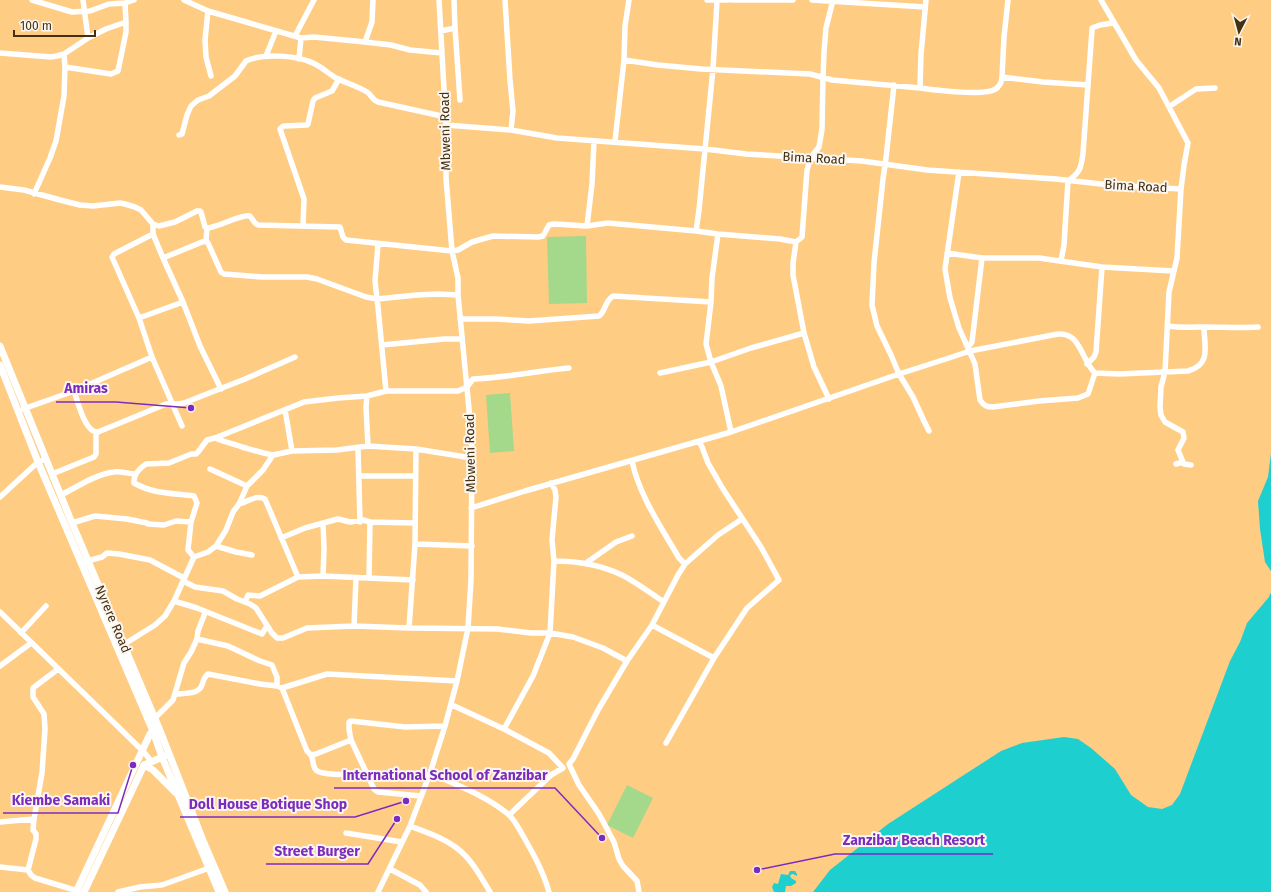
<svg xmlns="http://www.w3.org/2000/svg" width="1271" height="892" viewBox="0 0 1271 892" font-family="'Fira Sans',sans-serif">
<rect width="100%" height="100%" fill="#ffcc83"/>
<!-- green -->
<path fill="#a4d88a" d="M 586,236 L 587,303 L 549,304 L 547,237 Z
M 510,393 L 514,451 L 490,453 L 486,395 Z
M 627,785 L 653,798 L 633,838 L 607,825 Z"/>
<!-- water -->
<path fill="#1ecfd0" d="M 1271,453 L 1271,571 L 1265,562 L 1260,529 L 1258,501 L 1268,477 Z
M 1271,592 L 1271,892 L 813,892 L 830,870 L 888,824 L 1001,751 L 1022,743 L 1064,737 L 1078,739 L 1091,748 L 1115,769 L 1131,795 L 1148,807 L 1162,809 L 1172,805 L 1180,794 L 1230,661 L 1240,642 L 1247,623 L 1269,597 Z
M 790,871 L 795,871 L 797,874 L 797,876 L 793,874 L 790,875 L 791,878 L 796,881 L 796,883 L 791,886 L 786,886 L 785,892 L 774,892 L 772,887 L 774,883 L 778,884 L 781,874 L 788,875 Z"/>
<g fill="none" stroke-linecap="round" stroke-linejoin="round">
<!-- minor -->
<path stroke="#fff" stroke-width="5.5" d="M 32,0 L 72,12 L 90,11 L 109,4 L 125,3 L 134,0
M 83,0 L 88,38
M 184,0 L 208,11 L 301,38 L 314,37 L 365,42 L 391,45 L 410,50 L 442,53
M 505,0 L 510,80 L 513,111 L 511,130
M 707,0 L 728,0
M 732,0 L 793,0
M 812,0 L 925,7
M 1101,0 L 1136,60 L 1159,88 L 1188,143 L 1184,165 L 1181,189 L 1177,258 L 1169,292 L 1165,372 L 1161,387 L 1160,407 L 1161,415 L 1165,422 L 1183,432 L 1184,438 L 1178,450 L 1183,462
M 208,11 L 205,40 L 206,57 L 211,76
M 455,28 L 460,100
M 441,31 L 455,28 L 454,0
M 295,36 L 314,0
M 365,42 L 372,22 L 373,0
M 0,53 L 51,57 L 57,56 L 64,54 L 88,38 L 106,29 L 126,22 L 125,3
M 266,56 L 276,31
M 299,59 L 301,38
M 624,60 L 658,65 L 701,69 L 810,74 L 832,80 L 920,88 L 921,54 L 926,0
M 65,67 L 111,74 L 118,71 L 126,32 L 126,22
M 1002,77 L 1043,82 L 1088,85
M 894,85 L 886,158 L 883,179 L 874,263 L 872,305 L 877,326 L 891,355 L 899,374 L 913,397 L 924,421 L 929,431
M 920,88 C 934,90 988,97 997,88 C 1000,85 1002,80 1002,77 L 1004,37 L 1008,0
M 1170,106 L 1196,89 L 1215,88
M 446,125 L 511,130 L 557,138 L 705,149 L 746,154 L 862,161 L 927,170 L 1056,179 L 1110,185 L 1181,189
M 179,135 L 182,134 L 187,115 L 191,106 L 198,100 L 209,96 L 235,76 L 246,61 C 263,53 298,55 315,64 C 323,68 329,74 336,78 C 346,83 357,86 367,92 C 372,95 371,99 378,102 L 446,117
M 615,141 L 624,60 L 625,26 L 629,0
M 959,172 L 945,269 L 950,298 L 959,328 L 975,364 L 980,400 C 984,406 987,407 993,407 L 1039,401 L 1078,398 L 1088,394 L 1095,373
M 0,187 L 24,190 L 60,200 L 80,205 L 93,206 L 120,203 L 125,204 L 135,207 L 141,210 L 153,224 L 159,226 L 175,222 L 197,211 L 200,211 L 201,212 L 205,227 L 207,228 C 220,227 240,214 250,216 L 255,223 L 258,225 L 340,227 L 343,237 L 346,240 L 452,251 L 458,250 L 472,242 L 493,236 L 538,237 L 543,236 L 549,225 L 554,224 L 587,226 L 608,223 L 696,231 L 718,234 L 780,239 L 796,242
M 34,194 L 50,158 L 56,141 L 64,96 L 65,67 L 64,54
M 153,224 L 153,234 L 163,258 L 183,302 L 200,346 L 221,389
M 303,226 L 304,199 L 280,129 L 282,127 L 284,126 L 307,125 L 308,124 L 313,101 L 315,98 L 332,91 L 339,79
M 587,226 L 592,184 L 594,141
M 696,231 L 699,210 L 713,69 L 717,1
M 153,234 L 114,254 L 112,257 L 139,318 L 152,357 L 182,426
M 206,241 L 207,228
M 378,244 L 375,281 L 378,307 L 386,391
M 947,253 L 982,258 L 1039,258 L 1102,267 L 1173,271
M 163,258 L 202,242 L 206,241 L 208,243 L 221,272 L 224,274 L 262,277 L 307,277 L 317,279 L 366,297 L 377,299 L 417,295 L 438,294 L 458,295
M 1061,261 L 1064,245 L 1068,181 C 1081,172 1081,167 1083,153 L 1092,30 L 1092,28 L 1100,25 L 1113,23
M 711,302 L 712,278 L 718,234
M 139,318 L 183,302
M 460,319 L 496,319 L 529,321 L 599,316 C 606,311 604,302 613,296 L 711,302 L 706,344 L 711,362 L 721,386 L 731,432
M 1168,326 C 1181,328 1194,327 1206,327 C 1224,327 1240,328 1258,327
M 382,345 L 444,339 L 462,339
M 968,347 L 972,342 L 982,258
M 1087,364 L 1094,357 L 1096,352 L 1102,267
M 660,373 L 711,362 L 751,348 L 804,333
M 74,391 C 78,402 85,433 98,432 L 166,404 L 178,404 L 184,403 L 245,379 L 295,357
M 367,396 L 366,407 L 368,446
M 829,399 L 814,367 L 804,333 L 793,275 L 793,263 L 796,242 L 802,237 L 807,170 L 811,157 L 819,147 L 822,129 L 823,77 L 824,52 L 826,28 L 833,0
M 23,409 L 74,391 L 152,357
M 285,410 L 292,451
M 215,438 C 225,442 233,444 242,447 C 253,450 262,453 273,455
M 358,448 L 360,522
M 632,461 C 639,495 661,527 679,558 L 685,564
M 1176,464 L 1183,462 L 1184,464 L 1191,465
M 210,469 L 247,486
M 52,474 L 94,457 L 96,454 L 96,433
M 359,476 L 415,476
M 61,495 C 77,487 96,474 114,472 C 121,471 129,474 136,474
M 0,497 L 38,462 L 46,459
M 239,504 C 248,502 257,494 265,499 L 298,577
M 471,508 L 525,491 L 731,432 L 899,374 L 949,358 L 970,351 L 1058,334 C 1081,332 1081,360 1095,373 L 1119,374 L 1188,371 C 1212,364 1204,346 1204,327
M 72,523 L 95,516 L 127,519 L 147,523 L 148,524 L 164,525 L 176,521 L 191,522
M 281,538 L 305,528 L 338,519 L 350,522 L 363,520 L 370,522 L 415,523
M 415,544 L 472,546
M 216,546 L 236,552 L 252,555
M 194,557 L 188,550 L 191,522 L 197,503 L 194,496 C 173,493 153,494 134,483 C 133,475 140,468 146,464 L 169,463 L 191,454 L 196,454 L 198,452 L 207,440 L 215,438 L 304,402 L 338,398 L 367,396 L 386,391 L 458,391 L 467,387 L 473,379 C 505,378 536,371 569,368
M 554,561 C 577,561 601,565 622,575 C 636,582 650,593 664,602
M 84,562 L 102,557 L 107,553 L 119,554 L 150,560 L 184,578 L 185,582 L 195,587 L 223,591 L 237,599 L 250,604 L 256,608 L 272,633 L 277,638 L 283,638 L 307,628 L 354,626 L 409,628 L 497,629 L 531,633 L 550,633 L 573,637 L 603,648 L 627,661
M 586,563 L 616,542 L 632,536
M 323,576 L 324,549 L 323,523
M 369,578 L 370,522
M 174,601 L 197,608 L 262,634 L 267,626
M 245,602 L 248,595 L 260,596 L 298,577 L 323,576 L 413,580
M 0,612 L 143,751 L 152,762
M 652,625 L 714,658
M 354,626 L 356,578
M 409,628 L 415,544 L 416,449
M 21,633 L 46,606
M 197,639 L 198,631 L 205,613
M 123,645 L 155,625 L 165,616 L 174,601 L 194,557 L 208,552 L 216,546 L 226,530 L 233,512 L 239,504 L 247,486 L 263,470 L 273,455 L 292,451 L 337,450 L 368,446 L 416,449 L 472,458
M 0,666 L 31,643
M 282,688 L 307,751 C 308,752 310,754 311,755 C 314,760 312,766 316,770 C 322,777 357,773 369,776
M 175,694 C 185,693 198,695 202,685 C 203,681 204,677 208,674 L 260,684 L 277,686
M 452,705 L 504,729 L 549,753 L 563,768 L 551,775 L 509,815
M 155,718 L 173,700 L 184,663 L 191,652 L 197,639 L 228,646 L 260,661 L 272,665 L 277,677 L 277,686 L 282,688 L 327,674 L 457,681
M 504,729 L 533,676 L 550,633 L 554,561 L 552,540 L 556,497 L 555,490 L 551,483
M 351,740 L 349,729 L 349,722 L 351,721 L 405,727 L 445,726
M 666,743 L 714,658 L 747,608 L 779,580 L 761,547 L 723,489 L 708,463 L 702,447 L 699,441
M 311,755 L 316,754 L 351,740 L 374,789 L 378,792 L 421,796
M 430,773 C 456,785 485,795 508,814 C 514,819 518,827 522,834 C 533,853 543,871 549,892
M 0,822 L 34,819 L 42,773 L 45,729 L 44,714 L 33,697 L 33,688 L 58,669
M 410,826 C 426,832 444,838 458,849 C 472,860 481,877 490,892
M 346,833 L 402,842
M 0,867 L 28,870 L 31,875 L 35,878 L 81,892
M 390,869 L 420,885 L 426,892
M 28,870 L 36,839 L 36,834 L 33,830 L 34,819
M 118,892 L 140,887 L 162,885 L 212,867
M 378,892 L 410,826 L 430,773 L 445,726 L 457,681 L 468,628 L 471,580 L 472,452 L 471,430 L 458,295 L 458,278 L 452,251 L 446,178 L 446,125 L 439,0
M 639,892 L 637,881 L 623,866 L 619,859 L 614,842 L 599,814 L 579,785 L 569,764 L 573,759 L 598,710 L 627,661 L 652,625 L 678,575 L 685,564 L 718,535 L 742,519"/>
<!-- major -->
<path stroke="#fff" stroke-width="7" d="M 0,346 L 72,523 L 159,728 L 204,843 L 225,892
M 0,365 L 38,462 L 153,731 L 162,757 L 219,892
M 144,765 L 153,770 L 176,793
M 76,892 L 150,734 L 153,731 L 156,730
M 84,892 L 144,765 L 165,756"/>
</g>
<g text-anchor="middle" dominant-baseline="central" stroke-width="4" stroke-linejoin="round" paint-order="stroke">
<!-- street labels -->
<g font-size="13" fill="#443012" stroke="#fbf6ef">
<text transform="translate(445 131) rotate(-91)">Mbweni Road</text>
<text transform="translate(814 158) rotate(3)">Bima Road</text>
<text transform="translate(1136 186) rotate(3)">Bima Road</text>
<text transform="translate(470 453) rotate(-91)">Mbweni Road</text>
<text transform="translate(113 619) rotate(67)">Nyrere Road</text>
</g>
</g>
<!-- callouts -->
<path fill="none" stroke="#7b2cbf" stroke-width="1.5" d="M191 408L116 402H56M602 838L555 788H334M133 765L118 813H3M406 801L355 817H180M757 870L835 854H993M397 819L368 864H266"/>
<g fill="#7b2cbf" stroke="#fbf6ef" stroke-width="1.5">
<circle cx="191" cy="408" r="4"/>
<circle cx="602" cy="838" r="4"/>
<circle cx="133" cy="765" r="4"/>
<circle cx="406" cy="801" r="4"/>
<circle cx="757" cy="870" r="4"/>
<circle cx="397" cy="819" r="4"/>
</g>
<g font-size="14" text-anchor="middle" font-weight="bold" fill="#7b2cbf" stroke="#fbf6ef" stroke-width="4" stroke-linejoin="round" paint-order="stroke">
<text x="86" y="393">Amiras</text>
<text x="445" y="780">International School of Zanzibar</text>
<text x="61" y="805">Kiembe Samaki</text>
<text x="268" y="809">Doll House Botique Shop</text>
<text x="914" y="845">Zanzibar Beach Resort</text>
<text x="317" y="856">Street Burger</text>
</g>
<!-- north arrow -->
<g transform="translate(1239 32) rotate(186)" stroke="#fbf6ef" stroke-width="3" paint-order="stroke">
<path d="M0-3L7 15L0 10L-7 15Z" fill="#443012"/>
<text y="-6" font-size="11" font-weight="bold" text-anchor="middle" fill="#443012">N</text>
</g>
<!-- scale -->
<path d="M14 30v6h81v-6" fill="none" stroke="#443012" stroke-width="2"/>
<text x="20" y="30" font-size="12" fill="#443012" stroke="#fbf6ef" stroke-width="3" paint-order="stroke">100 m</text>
</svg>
